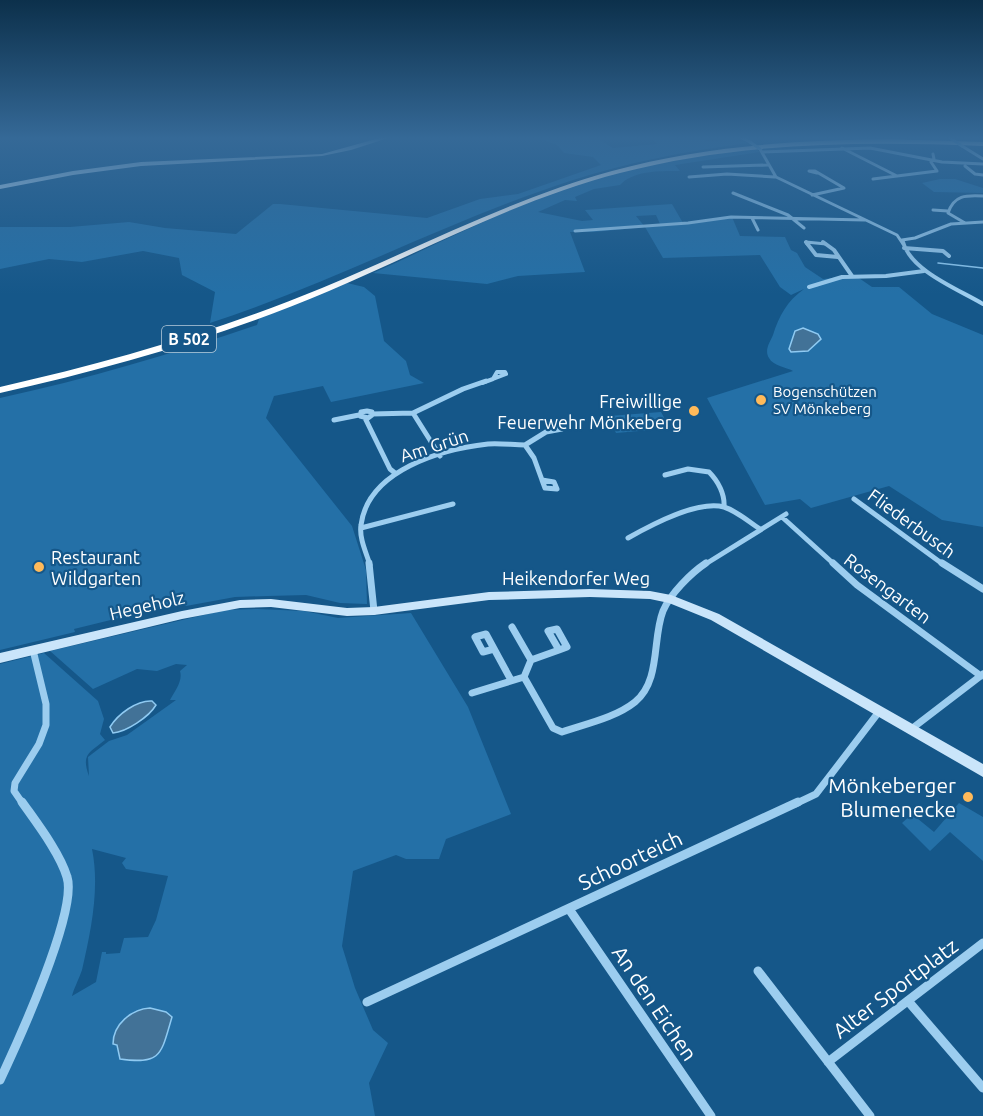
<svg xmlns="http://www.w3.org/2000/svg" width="983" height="1116" viewBox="0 0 983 1116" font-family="Ubuntu,sans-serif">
<rect width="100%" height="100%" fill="#155789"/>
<!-- green -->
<path fill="#2470a7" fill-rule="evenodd" d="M 535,137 L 595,137 L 613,148 L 657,144 L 651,137 L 704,137 L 705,141 C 719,141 736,137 748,143 C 687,151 628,162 570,181 C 447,221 333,283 210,323 L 215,292 L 182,275 L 179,258 L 143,251 L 82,262 L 49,259 L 0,269 L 0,227 L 70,227 L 129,222 L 165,228 L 236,234 L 273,204 L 280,204 L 427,218 L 480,199 L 518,194 L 601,165 L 593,157 L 564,153 L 557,145 Z
M 755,148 L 760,152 L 675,165 L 680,171 C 661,171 634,170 620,185 L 594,189 L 575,197 L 577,201 L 565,200 L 538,212 L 582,221 L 593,220 L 585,210 L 672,204 L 683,223 L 660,224 L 656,215 L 636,216 L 645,227 L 732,217 L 740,236 L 785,237 L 791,250 L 797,253 L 805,267 L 823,279 L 856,276 L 872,287 L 899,287 L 932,314 L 983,335 L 983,527 L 942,520 L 889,486 L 811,508 L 800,499 L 765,505 L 707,398 L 793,371 C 786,367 773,366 769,358 C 764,350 770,342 773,335 C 779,316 787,301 804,289 L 791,295 L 780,287 L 760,255 L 663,258 L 645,227 L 594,232 L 570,232 L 585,272 L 518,276 L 487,284 L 373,273 C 441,243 508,207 579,184 C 637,165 696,157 755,148 Z
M 940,179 L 955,179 L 983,188 L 983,193 L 934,192 L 922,183 Z
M 347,283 L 364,287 L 375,296 L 384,341 L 406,361 L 410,375 L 424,383 L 331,402 L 323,386 L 274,396 L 266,418 L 352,526 L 366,570 L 367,604 L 340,603 L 306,595 L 268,596 L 235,597 L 186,606 L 180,603 L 74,629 L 75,632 L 0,650 L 0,398 C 88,379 171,354 257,325 L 260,316 Z
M 661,412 L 667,423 L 649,425 L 651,430 L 616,433 L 609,416 Z
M 258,609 L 304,611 L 338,618 L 411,613 L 468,707 L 511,814 L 446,839 L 439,859 L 406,859 L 396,855 L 353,871 L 342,946 L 355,988 L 373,1030 L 388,1043 L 369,1083 L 375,1116 L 0,1116 L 0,664 L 44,653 L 98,701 L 104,719 L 100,734 L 105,740 C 89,753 81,754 89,776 L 88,757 L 109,741 L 127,735 L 176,700 L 170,700 C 175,691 183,681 180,671 L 187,665 L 176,664 L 157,671 L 137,669 L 93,689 L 50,651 L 225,610 ZM 92,849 L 126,858 L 122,863 L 126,869 L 168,876 L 156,920 L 148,937 L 124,938 L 120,953 L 106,954 L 106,952 L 102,952 L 96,982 L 72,996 C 74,988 79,979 82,970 C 91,931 100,888 92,849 Z
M 959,803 L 983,817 L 983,861 L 950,832 L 930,851 L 902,823 L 912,814 L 934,832 Z"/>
<!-- water -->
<path fill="#427297" stroke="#8fcaf2" stroke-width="1.5" d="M 803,328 L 818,334 L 821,339 L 808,351 L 791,352 L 789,349 L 795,331 Z
M 152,701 L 156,705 C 149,717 126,732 113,733 L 110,727 C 118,714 137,700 152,701 Z
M 150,1008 L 166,1012 L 172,1017 C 161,1054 162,1065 120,1059 L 117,1045 L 113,1044 C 113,1024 132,1009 150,1008 Z"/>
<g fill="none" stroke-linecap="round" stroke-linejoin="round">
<!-- stream -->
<path stroke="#8fcaf2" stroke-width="1.5" d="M 938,263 L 983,268"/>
<!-- street-far4 -->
<path stroke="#9ccdef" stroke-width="3" d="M 740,137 L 750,142
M 962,146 L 983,159
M 842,148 L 897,176
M 760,149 L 776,177 L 897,235 L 903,244
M 762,152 L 870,148 L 942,162 L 983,164
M 965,166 L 975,174 L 983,175
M 703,167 L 767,165
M 689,177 L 727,174 L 775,177
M 873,179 L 937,171 L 931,162 L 934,159 L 933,154
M 733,193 L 788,215 L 804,228
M 812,195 L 844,188 L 815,171 L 809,171 L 817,173
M 933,210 L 948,211
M 752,218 L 758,230
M 965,223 L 948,213 C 954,195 966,195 983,196
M 575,231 L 688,223 L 731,217 L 865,220
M 902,240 L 915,238 L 951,224 L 983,222
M 807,244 L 806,242 L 826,244"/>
<!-- street-far3 -->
<path stroke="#9ccdef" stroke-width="4" d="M 806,242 L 816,255 L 838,257
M 823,242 L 834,250 L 852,276
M 903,242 C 911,271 958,289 983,304
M 904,248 L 943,251 L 949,256
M 809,287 L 842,277 L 886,276 L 924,271
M 497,372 L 505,372 L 506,374 L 493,379 Z
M 482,383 L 493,379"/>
<!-- street-far2 -->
<path stroke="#9ccdef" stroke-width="5" d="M 367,411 L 372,412 L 372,415 L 368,418 L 360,416 L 361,412 Z
M 413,413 L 440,456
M 372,414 L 413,413 L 463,389 L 486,381
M 365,418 L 390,469 L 395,473
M 334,420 L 359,415
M 554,425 L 562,425 L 562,429 L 546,432 Z
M 525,445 L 546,432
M 665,475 L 688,469 L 709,472 C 718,481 725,494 724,507
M 542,480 L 554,482 L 557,489 L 545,488 Z
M 854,499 L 944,565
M 782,517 L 835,565
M 361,528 L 453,504
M 628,538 C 651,525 697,500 724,507 C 737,511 749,522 760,529
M 370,565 C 366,552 359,538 361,525 C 368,470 442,449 488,444 C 500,443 513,445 525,445 L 534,458 L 542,480
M 704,565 L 786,514"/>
<!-- street-far1 -->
<path stroke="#9ccdef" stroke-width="7" d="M 369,563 L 374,611
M 833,563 L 857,585 L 981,676
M 942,563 L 983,589
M 512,627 L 531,660 L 524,677
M 557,629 L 567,647 L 559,650 L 548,631 Z
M 494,649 L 483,652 L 475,637 L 486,634 L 511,680
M 531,660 L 559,650
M 472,693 L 524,677 L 553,728 L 562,732 C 585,724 615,718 635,702 C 661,681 652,639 663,611 C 670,594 691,573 706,563
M 910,730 L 983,674
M 23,804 L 14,791 L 15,783 L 39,744 L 46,725 L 46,704 L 33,650
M 795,804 L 816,794 L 878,713"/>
<!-- street -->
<path stroke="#9ccdef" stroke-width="9" d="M 569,909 L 711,1116
M 758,971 L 870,1116
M 908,1001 L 983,1088
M 367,1002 L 798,802
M 828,1062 L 983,943
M 0,1080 C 17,1044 78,911 67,877 C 60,853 36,822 22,802"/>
<!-- secondary -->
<path fill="#cae5fa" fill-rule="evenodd" d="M 383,137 L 391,137 L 351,150 L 322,156 L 141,166 L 73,175 L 0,189 L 0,185 L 73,171 L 141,162 L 322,154 Z
M 590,589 L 650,591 L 671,595 L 719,614 L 983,764 L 983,777 L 711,620 L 669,603 L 650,599 L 590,597 L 489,600 L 374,615 L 347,616 L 271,607 L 240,608 L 182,619 L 0,663 L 0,653 L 182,611 L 240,600 L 271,599 L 347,608 L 374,607 L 489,592 Z"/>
<!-- highway -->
<path fill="#fff" fill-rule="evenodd" d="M 890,139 L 983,142 L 983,146 C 861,141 739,142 620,173 C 519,199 425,250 329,291 C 223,336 112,368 0,393 L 0,387 C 110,362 218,331 322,288 C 418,248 511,199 612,171 C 703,146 797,140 890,139 Z"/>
<!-- street-bridge -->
<path stroke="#9ccdef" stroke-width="3" d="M 950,138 L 962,146
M 750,142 L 760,149"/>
</g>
<!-- sky -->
<linearGradient id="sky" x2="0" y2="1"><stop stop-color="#0c304b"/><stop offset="0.47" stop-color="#356997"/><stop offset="1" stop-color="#356997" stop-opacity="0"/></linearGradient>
<rect width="983" height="294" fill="url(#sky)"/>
<!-- markers -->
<g fill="#ffba5a" stroke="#155789" stroke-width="2">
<circle cx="761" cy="400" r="6"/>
<circle cx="694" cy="411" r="6"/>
<circle cx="39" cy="567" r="6"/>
<circle cx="968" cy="797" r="6"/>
</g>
<g text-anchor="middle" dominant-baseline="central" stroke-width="4.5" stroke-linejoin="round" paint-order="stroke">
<!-- far-poi labels -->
<g font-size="15" fill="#fff" stroke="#155789" text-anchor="start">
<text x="773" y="391">Bogenschützen<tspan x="773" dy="17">SV Mönkeberg</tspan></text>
</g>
<!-- shield labels -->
<rect fill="#155789" stroke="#b9cddc" stroke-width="1.5" x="162" y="326" width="54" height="26" rx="4.5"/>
<g font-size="16" font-weight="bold" fill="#fff">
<text x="189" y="339">B 502</text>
</g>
<!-- poi labels -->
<g font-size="18" fill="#fff" stroke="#155789" text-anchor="end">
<text x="682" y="401">Freiwillige<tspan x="682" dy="21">Feuerwehr Mönkeberg</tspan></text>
<text x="51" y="557" text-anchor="start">Restaurant<tspan x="51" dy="21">Wildgarten</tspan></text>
</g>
<!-- street labels -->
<g font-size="18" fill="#fff" stroke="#155789">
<text transform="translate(434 445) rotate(-18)">Am Grün</text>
<text transform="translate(912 523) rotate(36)">Fliederbusch</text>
<text x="576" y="578">Heikendorfer Weg</text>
<text transform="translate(888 588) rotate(37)">Rosengarten</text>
<text transform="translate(147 605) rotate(-13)">Hegeholz</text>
</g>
<!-- near-poi labels -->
<g font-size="21" fill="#fff" stroke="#155789" text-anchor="end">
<text x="956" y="785">Mönkeberger<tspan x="956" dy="24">Blumenecke</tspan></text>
</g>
<!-- near-street labels -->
<g font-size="21" fill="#fff" stroke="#155789">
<text transform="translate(630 860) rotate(-25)">Schoorteich</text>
<text transform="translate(895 988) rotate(-37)">Alter Sportplatz</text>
<text transform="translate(655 1003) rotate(56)">An den Eichen</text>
</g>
</g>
</svg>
